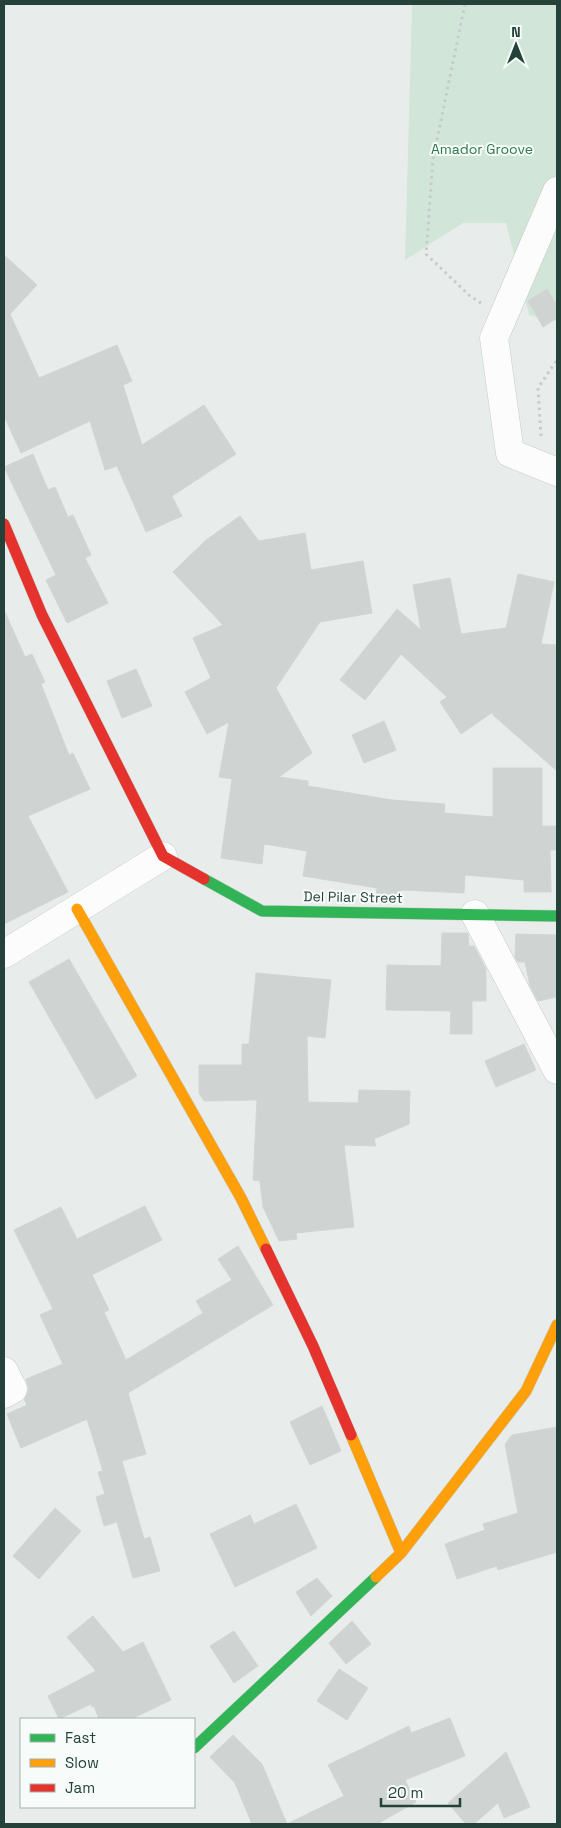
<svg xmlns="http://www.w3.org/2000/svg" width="561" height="1828" viewBox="0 0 561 1828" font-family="'Space Grotesk',sans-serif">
<rect width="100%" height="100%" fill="#e8edeb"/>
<!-- green -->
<path fill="#d1e6d8" d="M 412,4 L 557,4 L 557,321 L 529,315 L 506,223 L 463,223 L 405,260 Z"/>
<!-- building -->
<path fill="#cfd4d2" stroke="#d1d6d4" d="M 4,255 L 37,285 L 10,314 L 39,378 L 117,345 L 132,381 L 123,385 L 142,445 L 204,405 L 236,454 L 172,496 L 182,516 L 146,532 L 117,466 L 105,470 L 90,421 L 21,453 L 4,416 Z
M 547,289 L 557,306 L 557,318 L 543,327 L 528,301 Z
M 33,454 L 48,490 L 55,487 L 68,517 L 73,515 L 91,555 L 85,558 L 108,603 L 67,623 L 46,580 L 56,575 L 4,467 Z
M 240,516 L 259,541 L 305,533 L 311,570 L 363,561 L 372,613 L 320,622 L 276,688 L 312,753 L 279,777 L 308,781 L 308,786 L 392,800 L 445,804 L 444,813 L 493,817 L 493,768 L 542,768 L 542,826 L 557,826 L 557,850 L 550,850 L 551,892 L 524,892 L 524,880 L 465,875 L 464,893 L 401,890 L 400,898 L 376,897 L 377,888 L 303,876 L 307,851 L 264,844 L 262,864 L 221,858 L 232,779 L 219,777 L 229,722 L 207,734 L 185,692 L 211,678 L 193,638 L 223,625 L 173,572 L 206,540 Z
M 518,574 L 554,582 L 541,644 L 557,645 L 557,771 L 493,715 L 493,712 L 461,734 L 440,702 L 447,697 L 401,654 L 365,700 L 340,680 L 397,609 L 421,630 L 413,585 L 450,578 L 461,634 L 506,628 Z
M 4,610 L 25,657 L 32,654 L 45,682 L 41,684 L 69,755 L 73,753 L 90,789 L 28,816 L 68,892 L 4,924 Z
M 136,669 L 152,706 L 122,718 L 107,681 Z
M 384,721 L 396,750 L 364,763 L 352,735 Z
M 442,933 L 468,933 L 469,946 L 474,946 L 486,969 L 486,1001 L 472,1001 L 472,1034 L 450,1034 L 451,1011 L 386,1010 L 387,965 L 441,966 Z
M 516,934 L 557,935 L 557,997 L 538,1001 L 530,986 L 525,962 L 518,962 L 515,957 Z
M 69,959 L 137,1076 L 96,1099 L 29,982 Z
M 256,973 L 331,980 L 325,1038 L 307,1036 L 308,1102 L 358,1103 L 359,1090 L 410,1091 L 409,1124 L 374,1139 L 376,1146 L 344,1145 L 354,1227 L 296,1233 L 297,1239 L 279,1241 L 263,1207 L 260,1181 L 253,1180 L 257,1100 L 204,1101 L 199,1093 L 199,1065 L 242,1065 L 242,1044 L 249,1044 Z
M 524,1044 L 536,1070 L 496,1087 L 485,1061 Z
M 145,1206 L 162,1240 L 92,1275 L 109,1310 L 104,1312 L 126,1360 L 203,1313 L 196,1301 L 232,1280 L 218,1259 L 238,1246 L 273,1305 L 128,1393 L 146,1454 L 122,1461 L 144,1539 L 150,1537 L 160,1571 L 133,1578 L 117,1522 L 104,1526 L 96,1497 L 105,1494 L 98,1472 L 103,1471 L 87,1419 L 21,1448 L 7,1414 L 27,1405 L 24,1399 L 29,1389 L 26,1379 L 63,1364 L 40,1315 L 53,1309 L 14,1230 L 61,1207 L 77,1239 Z
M 322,1406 L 341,1451 L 310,1465 L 290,1422 Z
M 557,1427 L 557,1552 L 498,1570 L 497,1566 L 457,1579 L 445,1544 L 485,1530 L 483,1524 L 518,1513 L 505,1444 L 512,1435 Z
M 296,1504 L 317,1548 L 235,1587 L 210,1534 L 250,1515 L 254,1524 Z
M 55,1508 L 81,1531 L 39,1579 L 13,1556 Z
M 317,1578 L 332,1596 L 311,1616 L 296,1592 Z
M 93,1616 L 123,1652 L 143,1642 L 171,1700 L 131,1719 L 99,1719 L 94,1706 L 92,1707 L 91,1704 L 59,1719 L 48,1696 L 96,1671 L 67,1637 Z
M 352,1621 L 371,1644 L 346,1664 L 329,1643 Z
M 234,1631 L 258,1666 L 234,1683 L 210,1646 Z
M 339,1669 L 368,1688 L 347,1720 L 317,1701 Z
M 450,1718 L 465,1756 L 405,1780 L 416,1802 L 377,1824 L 287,1824 L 344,1796 L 328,1765 L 409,1726 L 411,1733 Z
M 233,1735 L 262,1764 L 287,1824 L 252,1824 L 235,1783 L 210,1757 Z
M 506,1752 L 530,1807 L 504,1818 L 498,1803 L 474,1824 L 466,1824 L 448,1803 Z"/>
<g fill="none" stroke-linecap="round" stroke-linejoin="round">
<!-- street casing -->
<g stroke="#c5cac8" stroke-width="29">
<path id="street" d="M 557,191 L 494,338 L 510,453 L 557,472
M 475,914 L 557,1070
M 4,954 L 163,856
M 4,1371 L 13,1389 L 4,1394"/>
</g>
<!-- fast casing -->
<g stroke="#c3cbc8" stroke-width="12">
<path id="fast" d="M 204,879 L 262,911 L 557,916
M 194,1748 L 376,1577"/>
</g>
<!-- slow casing -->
<g stroke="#c3cbc8" stroke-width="12">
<path id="slow" d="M 77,909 L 241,1198 L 266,1249
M 351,1435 L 401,1553
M 376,1577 L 401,1553 L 526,1391 L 557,1325"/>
</g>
<!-- jam casing -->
<g stroke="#c3cbc8" stroke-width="12">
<path id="jam" d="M 4,524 L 42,615 L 163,856 L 204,879
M 266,1249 L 313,1346 L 351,1435"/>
</g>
<!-- path -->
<path stroke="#c3ccca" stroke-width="3" stroke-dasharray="2.5 4" stroke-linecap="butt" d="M 465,4 L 433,159 L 426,254 L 470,296 L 481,303
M 541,436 L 538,388 L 557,360"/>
<!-- street -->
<use href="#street" stroke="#fcfcfc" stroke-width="28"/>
<!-- fast -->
<use href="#fast" stroke="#30b455" stroke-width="11"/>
<!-- slow -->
<use href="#slow" stroke="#ff9f0a" stroke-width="11"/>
<!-- jam -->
<use href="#jam" stroke="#e5322d" stroke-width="11"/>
</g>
<g text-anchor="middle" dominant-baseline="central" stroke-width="4" stroke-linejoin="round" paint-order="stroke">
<!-- park labels -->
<g font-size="14" fill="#2d7a4b" stroke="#f7fbf9">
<text x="482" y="149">Amador Groove</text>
</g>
<!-- street labels -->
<g font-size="14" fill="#24423a" stroke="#f7fbf9">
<text transform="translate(353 897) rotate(1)">Del Pilar Street</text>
</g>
</g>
<!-- border -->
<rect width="561" height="1828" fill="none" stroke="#24423a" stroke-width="10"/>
<!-- legend -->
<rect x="20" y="1718" width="175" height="90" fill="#f7fbf9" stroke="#a3b1ad"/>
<rect x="30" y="1734" width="25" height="8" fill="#30b455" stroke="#a3b1ad"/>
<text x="65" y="1743" font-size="15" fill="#24423a">Fast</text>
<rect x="30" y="1759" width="25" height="8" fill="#ff9f0a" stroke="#a3b1ad"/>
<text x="65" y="1768" font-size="15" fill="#24423a">Slow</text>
<rect x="30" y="1784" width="25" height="8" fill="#e5322d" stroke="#a3b1ad"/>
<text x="65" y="1793" font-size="15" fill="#24423a">Jam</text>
<!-- north arrow -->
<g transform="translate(516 45)" stroke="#f7fbf9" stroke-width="4" paint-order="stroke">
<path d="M0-4L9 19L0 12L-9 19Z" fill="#24423a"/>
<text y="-8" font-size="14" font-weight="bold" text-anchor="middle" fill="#24423a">N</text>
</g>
<!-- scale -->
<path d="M381 1798v8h79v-8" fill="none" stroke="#24423a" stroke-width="2.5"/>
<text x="388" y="1798" font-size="15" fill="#24423a" stroke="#f7fbf9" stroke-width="4" paint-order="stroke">20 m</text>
</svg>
